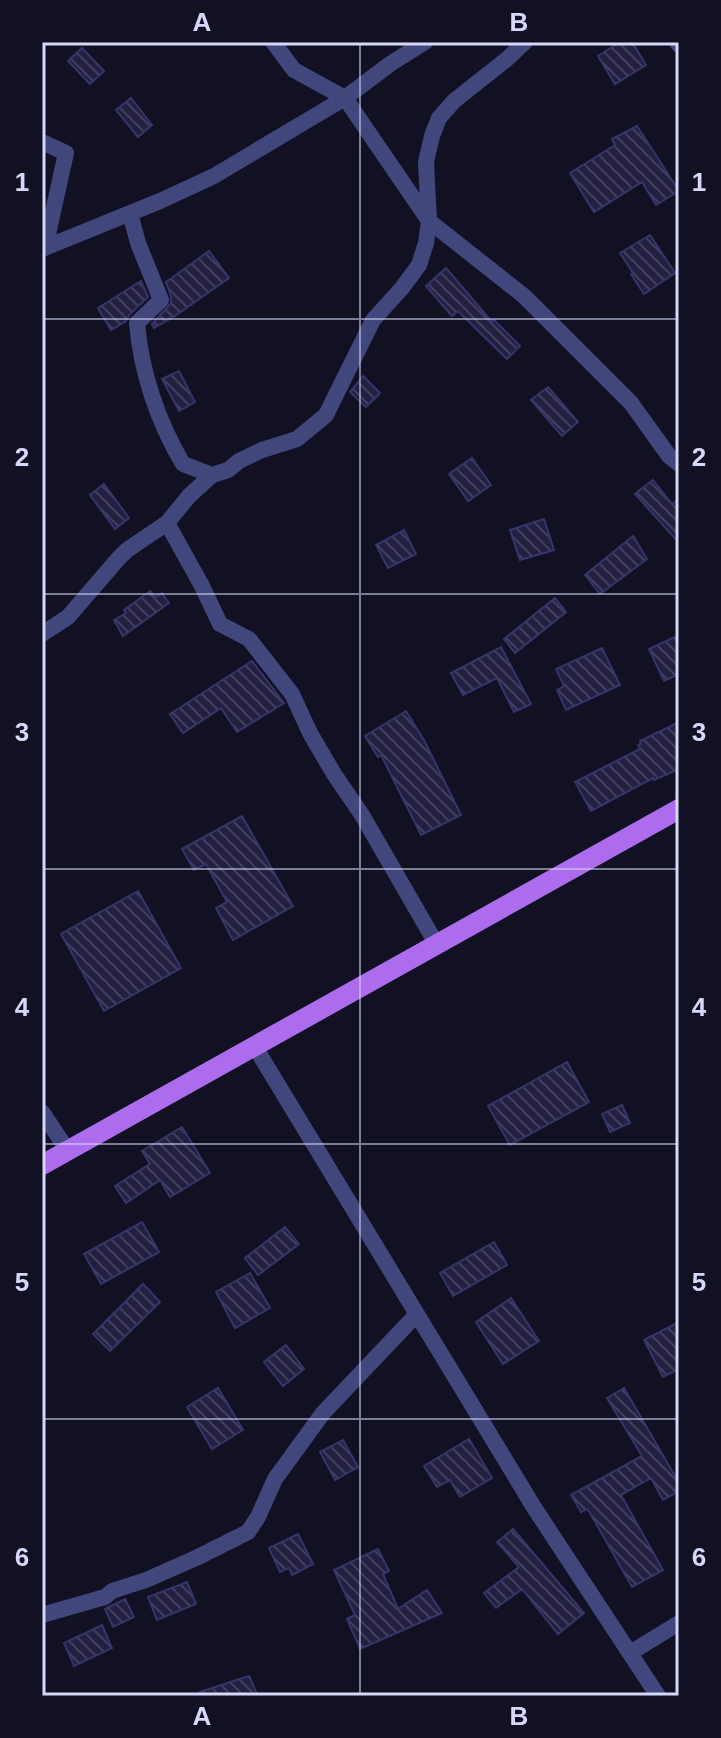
<svg xmlns="http://www.w3.org/2000/svg" width="721" height="1738" viewBox="0 0 721 1738" font-family="Arial,sans-serif">
<defs>
<pattern id="building-back-hatch" width="6" height="6" patternUnits="userSpaceOnUse" patternTransform="scale(2)"><rect width="6" height="6" fill="#221f41"/><path d="M-1 5l2 2M0 0l6 6M5-1l2 2" fill="none" stroke="#413f5d"/></pattern>
</defs>
<rect width="100%" height="100%" fill="#121123"/>
<!-- building -->
<path fill="url(#building-back-hatch)" stroke="#38346b" stroke-width="2" d="M 620,42 L 632,42 L 646,65 L 615,84 L 598,56 Z
M 82,48 L 104,71 L 90,84 L 68,61 Z
M 131,98 L 152,125 L 138,137 L 116,110 Z
M 637,126 L 679,191 L 656,205 L 642,182 L 594,212 L 570,173 L 615,145 L 612,139 Z
M 650,235 L 675,273 L 644,294 L 631,274 L 633,273 L 620,253 Z
M 209,251 L 229,278 L 175,316 L 154,328 L 152,324 L 171,303 L 171,296 L 166,282 Z
M 446,268 L 492,322 L 494,320 L 520,346 L 507,359 L 458,311 L 452,316 L 426,286 Z
M 141,281 L 148,297 L 129,315 L 126,321 L 111,330 L 98,308 Z
M 179,371 L 195,402 L 179,411 L 162,379 Z
M 363,376 L 380,393 L 366,407 L 350,392 Z
M 548,387 L 578,422 L 562,436 L 531,400 Z
M 472,458 L 491,485 L 468,501 L 449,474 Z
M 653,480 L 672,504 L 679,499 L 679,543 L 635,494 Z
M 104,484 L 129,518 L 115,529 L 90,495 Z
M 544,519 L 554,550 L 520,560 L 510,530 Z
M 404,530 L 416,554 L 388,568 L 376,545 Z
M 633,536 L 647,559 L 600,594 L 585,575 Z
M 150,591 L 155,597 L 162,593 L 169,603 L 123,636 L 114,620 L 126,613 L 124,610 Z
M 555,598 L 566,612 L 515,653 L 504,639 Z
M 679,635 L 679,674 L 664,681 L 649,649 Z
M 501,647 L 531,704 L 514,712 L 497,678 L 463,695 L 451,673 Z
M 602,648 L 620,685 L 566,710 L 557,690 L 564,686 L 556,669 Z
M 252,661 L 284,703 L 237,732 L 221,708 L 183,733 L 170,714 Z
M 406,711 L 425,742 L 461,815 L 421,835 L 381,755 L 378,757 L 365,736 Z
M 679,722 L 679,769 L 654,780 L 653,778 L 591,811 L 575,782 L 640,749 L 638,745 L 641,744 L 640,741 Z
M 242,816 L 293,906 L 233,940 L 216,908 L 227,902 L 206,864 L 194,870 L 182,849 Z
M 138,891 L 181,968 L 104,1011 L 61,934 Z
M 567,1062 L 589,1102 L 510,1145 L 488,1106 Z
M 622,1105 L 630,1123 L 610,1132 L 602,1114 Z
M 182,1127 L 210,1173 L 170,1197 L 160,1180 L 126,1203 L 115,1186 L 150,1164 L 142,1151 Z
M 142,1222 L 159,1252 L 101,1284 L 84,1254 Z
M 285,1227 L 299,1244 L 258,1275 L 245,1258 Z
M 494,1242 L 507,1265 L 453,1296 L 440,1273 Z
M 250,1273 L 270,1308 L 235,1328 L 216,1292 Z
M 143,1284 L 160,1302 L 110,1351 L 93,1334 Z
M 511,1298 L 539,1341 L 503,1364 L 476,1322 Z
M 679,1322 L 679,1369 L 663,1377 L 644,1340 Z
M 286,1345 L 304,1369 L 283,1386 L 264,1362 Z
M 218,1388 L 243,1430 L 212,1449 L 187,1407 Z
M 624,1388 L 679,1483 L 679,1491 L 663,1500 L 651,1478 L 621,1495 L 663,1570 L 632,1587 L 590,1513 L 587,1509 L 581,1512 L 571,1495 L 642,1456 L 607,1398 Z
M 469,1439 L 492,1478 L 460,1497 L 450,1480 L 437,1487 L 424,1466 Z
M 343,1440 L 358,1467 L 335,1480 L 320,1452 Z
M 513,1529 L 584,1613 L 558,1634 L 522,1589 L 496,1608 L 484,1593 L 519,1567 L 497,1542 Z
M 298,1534 L 313,1564 L 292,1575 L 289,1568 L 280,1572 L 269,1548 Z
M 378,1549 L 389,1571 L 383,1574 L 398,1609 L 427,1590 L 442,1613 L 360,1649 L 347,1619 L 355,1615 L 334,1570 Z
M 187,1582 L 196,1604 L 157,1620 L 148,1597 Z
M 125,1599 L 134,1617 L 113,1627 L 105,1609 Z
M 102,1625 L 112,1648 L 74,1666 L 64,1643 Z
M 249,1676 L 258,1696 L 201,1696 L 200,1692 Z"/>
<g fill="none" stroke-linecap="round" stroke-linejoin="round">
<!-- street -->
<path stroke="#41467c" stroke-width="16" d="M 273,42 L 294,70 L 345,98 L 429,221 L 524,296 L 631,403 L 669,456 L 679,464
M 677,42 L 679,45
M 42,142 L 66,153 L 45,248
M 130,213 L 138,243 L 161,300 L 137,323 C 141,372 158,422 183,464 L 212,475
M 42,249 L 160,201 L 214,176 L 345,98 L 390,64 L 425,42
M 167,523 L 202,586 L 220,624 L 249,639 L 292,694 L 310,733 L 334,774 L 362,815 L 437,945
M 42,634 L 68,617 L 118,559 L 127,550 L 167,523 L 189,496 L 212,475 L 228,470 L 239,461 L 262,450 L 297,439 L 326,415 L 373,320 L 402,288 L 419,265 L 426,243 L 429,221 L 426,162 L 432,136 L 439,118 L 454,101 L 507,59 L 525,42
M 255,1047 L 535,1509 L 658,1696
M 42,1112 L 68,1151
M 42,1615 L 105,1597 L 112,1591 L 146,1580 L 196,1558 L 248,1532 L 258,1517 L 275,1479 L 323,1413 L 417,1314
M 630,1653 L 679,1623"/>
<!-- primary -->
<path stroke="#ad6bed" stroke-width="20" d="M 42,1165 L 679,809"/>
</g>
<!-- grid -->
<path fill="none" stroke="#d7d7fa" stroke-width="2" stroke-opacity="0.55" d="M 360,42 L 360,1696M 42,319 L 679,319M 42,594 L 679,594M 42,869 L 679,869M 42,1144 L 679,1144M 42,1419 L 679,1419"/>
<!-- border -->
<rect width="721" height="1738" fill="none" stroke="#121123" stroke-width="88"/>
<rect x="44" y="44" width="633" height="1650" fill="none" stroke="#d7d7fa" stroke-width="3"/>
<g font-size="26" text-anchor="middle" font-weight="bold" fill="#d7d7fa">
<text x="202" y="31">A</text>
<text x="519" y="31">B</text>
<text x="22" y="191">1</text>
<text x="699" y="191">1</text>
<text x="22" y="466">2</text>
<text x="699" y="466">2</text>
<text x="22" y="741">3</text>
<text x="699" y="741">3</text>
<text x="22" y="1016">4</text>
<text x="699" y="1016">4</text>
<text x="22" y="1291">5</text>
<text x="699" y="1291">5</text>
<text x="22" y="1566">6</text>
<text x="699" y="1566">6</text>
<text x="202" y="1725">A</text>
<text x="519" y="1725">B</text>
</g>
</svg>
